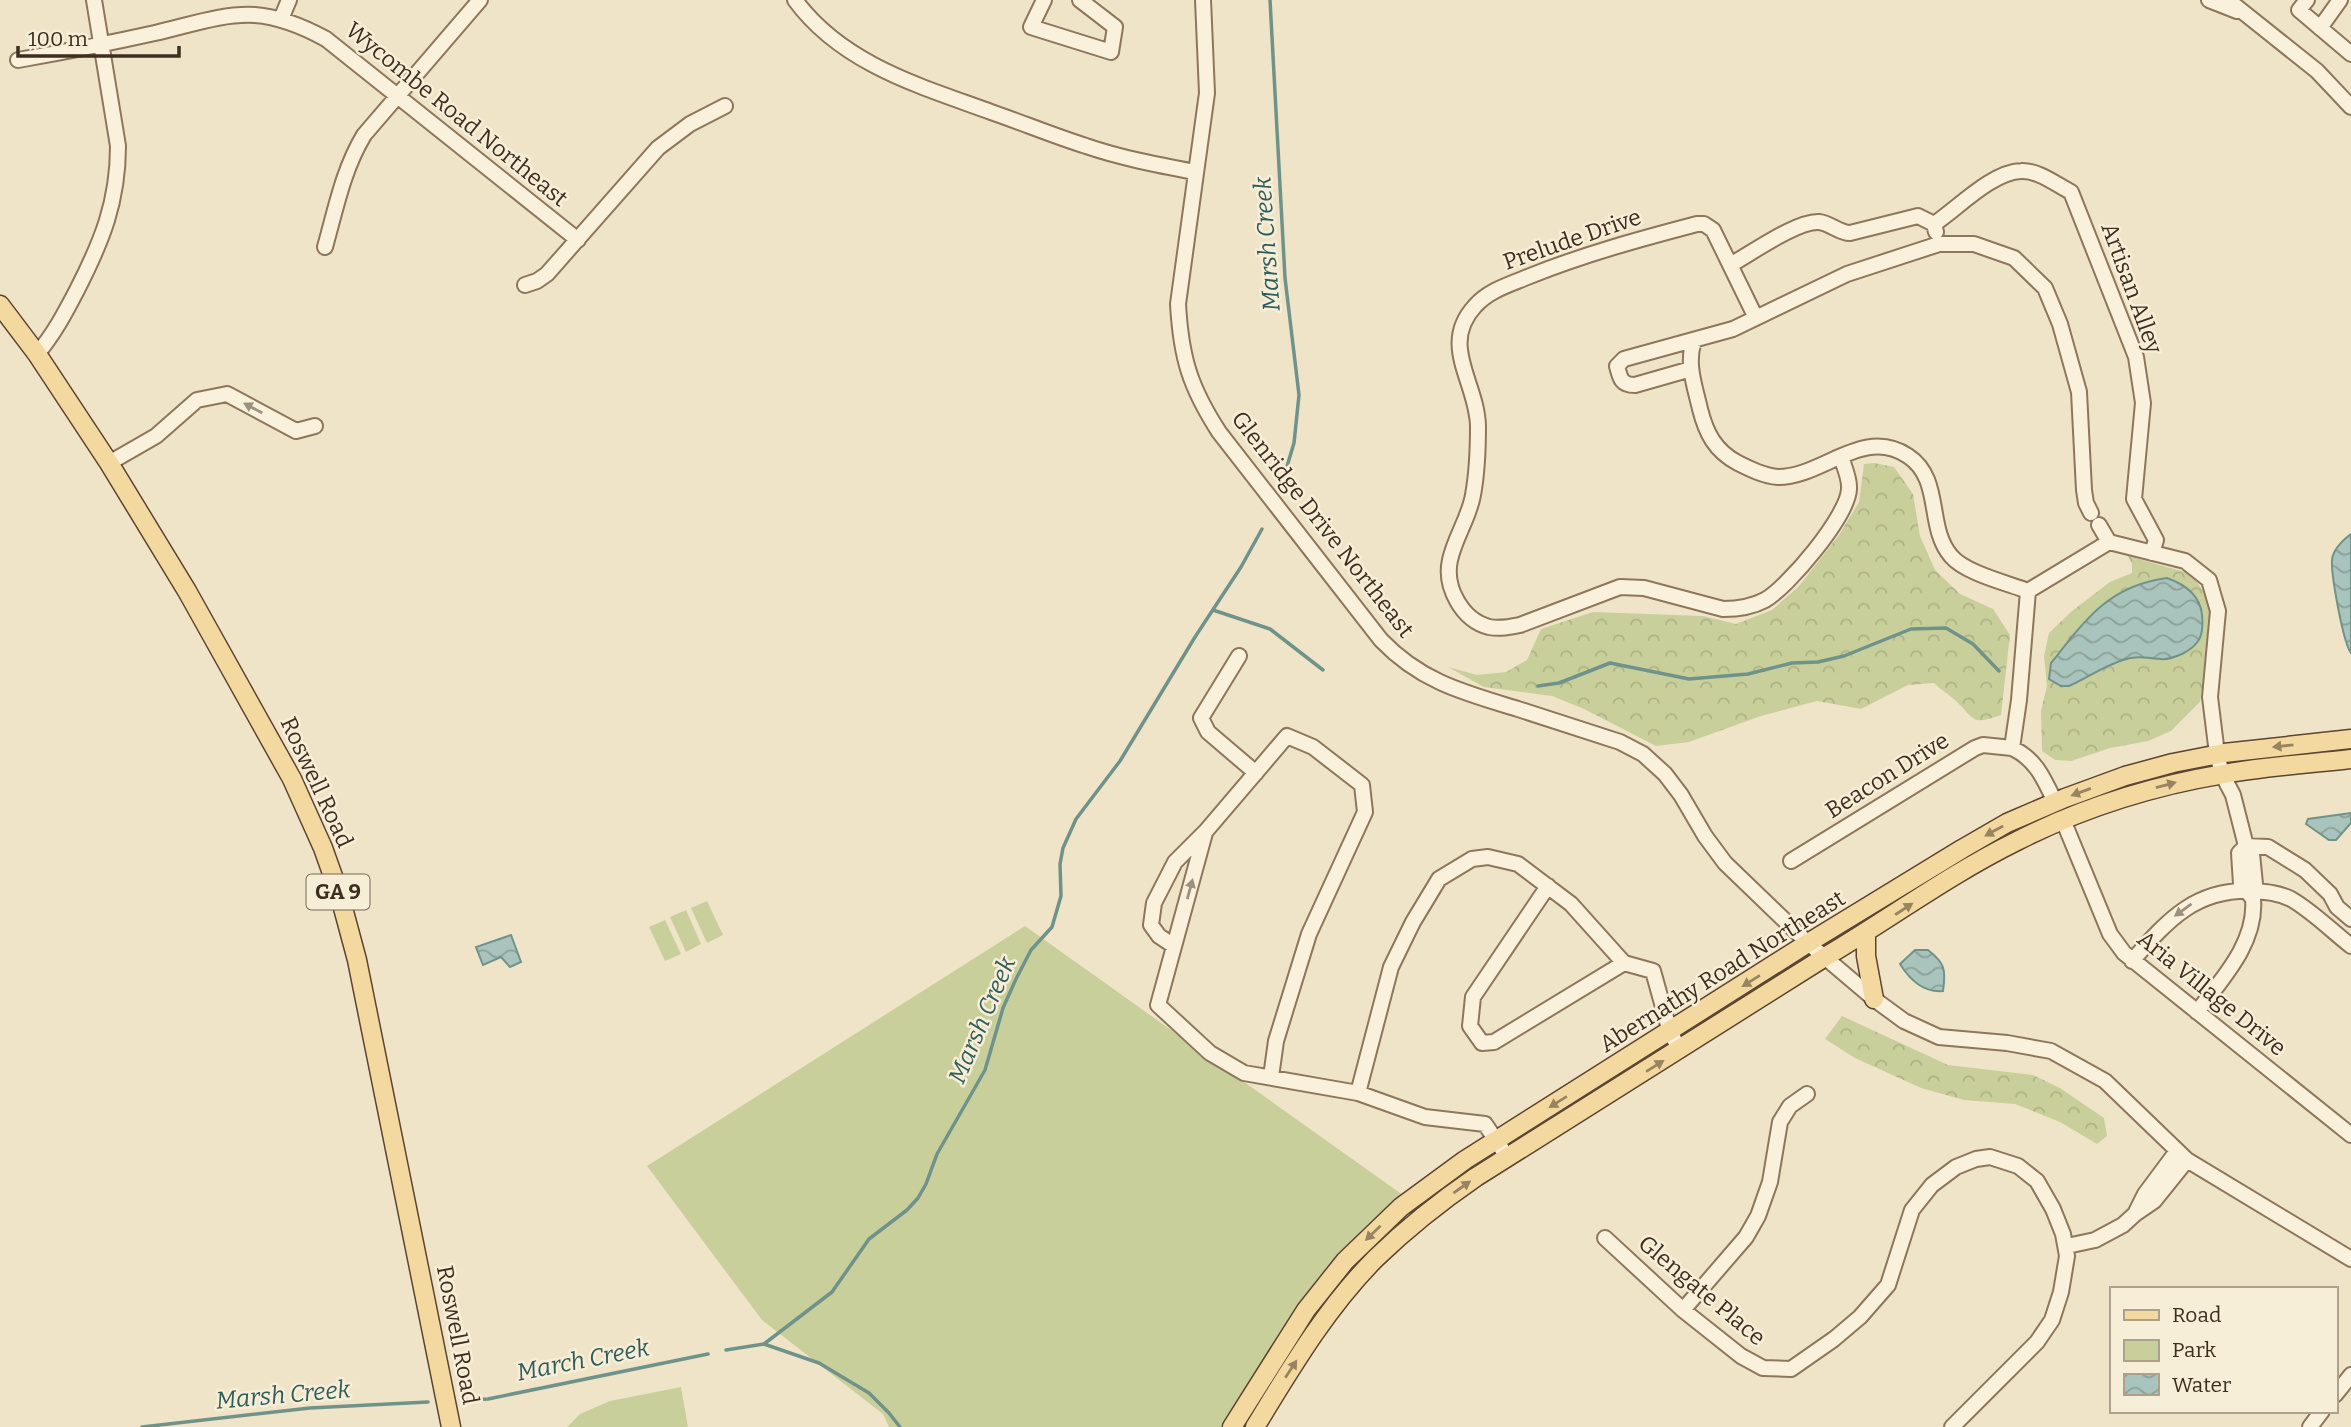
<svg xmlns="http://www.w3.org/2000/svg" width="2351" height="1427" viewBox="0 0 2351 1427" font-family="Bitter,serif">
<defs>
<pattern id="forest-crowns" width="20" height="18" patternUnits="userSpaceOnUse" patternTransform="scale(1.75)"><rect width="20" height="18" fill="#c9cf9b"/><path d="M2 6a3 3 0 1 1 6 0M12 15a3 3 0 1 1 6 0" fill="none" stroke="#aeb285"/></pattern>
<pattern id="water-waves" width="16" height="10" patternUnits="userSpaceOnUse" patternTransform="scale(1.75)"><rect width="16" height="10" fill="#a9c4bc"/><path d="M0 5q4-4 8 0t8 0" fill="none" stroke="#8ba098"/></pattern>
</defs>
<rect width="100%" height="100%" fill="#f0e4c8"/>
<!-- forest -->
<path fill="url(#forest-crowns)" d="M 1874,463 L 1894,467 L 1913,494 L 1920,536 L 1935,570 L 1960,594 L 1993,609 L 2010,635 L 2001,715 C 1972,725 1976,721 1957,702 C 1950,695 1941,690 1934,683 L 1908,685 L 1861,709 L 1817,701 L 1761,716 L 1689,742 L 1656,746 L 1584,709 L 1552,696 L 1484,687 L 1448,667 L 1477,675 L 1506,672 L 1527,660 L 1541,629 L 1593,612 L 1703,616 L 1736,624 L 1772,610 L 1799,586 L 1839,535 L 1859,502 L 1864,464 Z
M 2128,556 L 2185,572 L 2197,582 L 2209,600 L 2213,622 L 2200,702 L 2171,731 L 2148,741 L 2110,748 L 2071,761 L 2055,760 L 2042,751 L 2041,711 L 2047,686 L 2044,656 L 2049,633 L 2072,611 L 2110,582 L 2132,573 L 2132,564 Z
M 1842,1016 L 1948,1065 L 2033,1075 L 2060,1088 L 2104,1118 L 2107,1136 L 2097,1144 L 2060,1122 L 2015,1104 L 1964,1100 L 1921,1088 L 1855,1058 L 1825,1039 Z"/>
<!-- park -->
<path fill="#c9cf9b" d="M 707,901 L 723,935 L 707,943 L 691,908 Z
M 686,910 L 701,944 L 686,952 L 670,917 Z
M 665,920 L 681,954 L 665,961 L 649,927 Z
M 1025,926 L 1417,1205 L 1344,1273 L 1252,1399 L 1237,1427 L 889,1427 L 883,1414 L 762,1320 L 647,1166 Z
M 681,1387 L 688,1427 L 567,1427 L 580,1414 L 610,1401 Z"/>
<!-- water -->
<path fill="url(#water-waves)" stroke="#6f938a" stroke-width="2" d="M 2351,534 L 2351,653 C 2343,642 2331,575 2332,560 C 2333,549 2343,540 2351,534 Z
M 2167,578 C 2184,584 2200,594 2202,615 C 2204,635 2200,645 2182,654 C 2175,657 2167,660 2161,659 C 2147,658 2137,655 2123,660 C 2104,666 2087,678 2069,686 L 2061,686 L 2049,679 L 2051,663 L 2056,657 C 2087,616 2113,585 2167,578 Z
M 2351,813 L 2351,823 L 2336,840 L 2329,840 L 2306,824 L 2308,819 Z
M 511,935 L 521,962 L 510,967 L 501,957 L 483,965 L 476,947 Z
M 1915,950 L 1928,950 C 1945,963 1946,970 1943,991 C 1923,993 1910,980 1900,964 Z"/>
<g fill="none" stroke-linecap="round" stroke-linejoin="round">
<!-- stream -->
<path stroke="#6f938a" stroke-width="3.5" d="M 1270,0 L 1285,278 L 1299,395 L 1294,443 L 1282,483
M 1213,610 L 1270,629 L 1323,670
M 1538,686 L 1559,683 L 1610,663 L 1689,679 L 1748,674 L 1792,663 L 1818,662 L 1844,656 L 1911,629 L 1946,628 L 1973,644 L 1999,671
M 764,1344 L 832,1292 L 869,1239 L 907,1210 L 918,1198 L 926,1184 L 937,1154 L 985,1070 L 1003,1008 L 1016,979 L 1031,950 L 1052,927 L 1061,896 L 1060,864 L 1063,848 L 1076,819 L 1120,761 L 1195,637 L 1241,567 L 1262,529
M 726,1350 L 764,1344 L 819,1363 L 869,1393 L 889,1413 L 900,1427
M 464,1400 L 488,1399 L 708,1354
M 142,1427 L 310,1408 L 428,1402"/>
<!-- minor casing -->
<g stroke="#8d765c" stroke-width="18">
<path id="minor" d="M 795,0 C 842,64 920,86 991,112 C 1023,123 1054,136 1086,146 C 1121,158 1158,165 1195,172
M 1044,0 L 1031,27 L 1111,52 L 1115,27 L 1080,0
M 1203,0 L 1207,93 L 1178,304 C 1181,358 1190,387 1219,432 L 1381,640 C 1421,682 1465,693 1518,709 C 1552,720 1586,731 1620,742 L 1643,754 L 1665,774 L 1681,795 L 1705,836 L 1725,863 L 1808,943 L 1874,999 L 1904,1021 L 1939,1037 L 2007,1043 L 2051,1051 L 2105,1081 L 2187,1160 L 2351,1259
M 2209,0 L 2237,11
M 2228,0 L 2317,71 L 2351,107
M 2307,0 L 2299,10 L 2351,54
M 281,19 L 289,0
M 2320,28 L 2340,0
M 18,60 C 64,52 110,43 155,33 C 187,26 222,13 255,15 C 281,17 304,27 326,39 L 578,240
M 1934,224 C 1958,208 1992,172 2021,171 C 2038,170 2057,185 2071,192 L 2136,357 L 2143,403 L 2134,499 L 2156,540 L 2152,553
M 325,247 C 336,208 343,170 364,135 L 480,0
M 1730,265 C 1752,253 1796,221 1819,222 C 1830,223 1839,233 1850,233 L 1918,216 L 1934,224 L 1936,232
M 525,285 L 537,281 L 547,274 L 658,148 L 690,124 L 725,106
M 1756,318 L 1713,230 L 1704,224 L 1697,224 C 1640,239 1585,254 1530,276 C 1511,284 1489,290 1475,306 C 1439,345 1477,382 1478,426 C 1478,448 1477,473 1473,495 C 1469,518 1455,537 1450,560 C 1444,587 1462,620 1489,627 C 1500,629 1510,627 1520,625 L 1620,587 L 1644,588 L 1723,609 C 1737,609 1752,607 1765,600 C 1788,587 1848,516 1849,489 C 1850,479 1844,466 1841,457
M 1694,341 C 1686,363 1695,387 1700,409 C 1706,433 1715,451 1738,463 C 1750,469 1764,476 1778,477 C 1823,477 1863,426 1908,456 C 1943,479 1926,527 1951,556 C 1965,573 2007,583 2028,591
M 37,354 C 54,334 65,313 77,290 C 102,241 118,202 118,146 L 94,0
M 1691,369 L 1635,385 C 1621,385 1620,378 1617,366 L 1624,359 L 1733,329 L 1847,274 L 1939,244 L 1974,244 L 2014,258 L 2045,288 L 2060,324 L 2079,392 L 2084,490 L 2086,503 L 2091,513
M 109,463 L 156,436 L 197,400 L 227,394 L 296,431 L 315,426
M 2099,525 L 2109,542
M 2028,591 L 2109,542 L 2185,561 L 2209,580 L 2218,611 L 2210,697 L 2217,754 L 2222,774 L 2233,795 L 2246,846 L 2268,847 L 2305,870 L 2330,894 L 2337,907 L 2351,919
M 2028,591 L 2019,700 L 2012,748 C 2036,759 2044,779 2055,802
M 1239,656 L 1201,718 L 1208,732 L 1256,773
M 2063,820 L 2110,934 L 2124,953 L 2351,1135
M 1205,833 L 1158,1005 L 1210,1053 L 1244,1073 L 1358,1093 L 1425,1117 L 1485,1124 L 1508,1158
M 1791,861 L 1975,748 L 1983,745 L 2012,748
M 1548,886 L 1473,997 L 1470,1026 L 1482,1043 L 1494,1042 L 1624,963
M 1174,946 L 1159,936 L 1151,925 L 1154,903 L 1175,862 L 1206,831 L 1287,736 L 1313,747 L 1362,785 L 1365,812 L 1309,934 L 1276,1041 L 1271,1077
M 2132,961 C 2167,921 2195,888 2254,891 C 2267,892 2279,893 2291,899 C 2312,911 2332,931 2351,946
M 2197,1012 C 2221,980 2257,943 2253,899 L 2241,884 L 2239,853 L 2246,846 L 2252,854 L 2255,884 L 2247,891
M 1358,1093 L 1391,967 L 1413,922 L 1439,879 L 1472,859 L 1488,857 L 1518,864 L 1571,904 L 1624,963 L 1653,971 L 1670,1032 L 1680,1050
M 2136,1212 L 2145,1194 L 2177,1151
M 1605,1238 L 1683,1310 L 1741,1356 L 1763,1368 L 1791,1369 L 1834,1339 L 1860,1317 L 1888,1285 L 1912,1210 L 1932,1185 L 1956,1167 L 1976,1159 L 1990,1157 L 2018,1166 L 2037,1181 L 2053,1209 L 2063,1234 L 2067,1256 L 2061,1292 L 2052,1320 L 2037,1342 L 1952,1427
M 2067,1246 L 2095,1240 L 2123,1225 L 2135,1214 L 2154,1201 L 2187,1160
M 1683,1310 L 1746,1237 L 1758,1216 L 1770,1182 L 1780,1122 L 1790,1106 L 1807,1094
M 2335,1395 L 2351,1375
M 2310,1427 L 2322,1411"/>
</g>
<!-- major casing -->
<g stroke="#5b4430" stroke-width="21">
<path id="major" d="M 0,305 L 37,354 L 109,463 L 187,591 L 292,779 L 323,848 L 339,893 L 357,960 L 451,1427
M 1866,933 L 1866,956 L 1874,999
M 1232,1427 L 1306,1310 L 1345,1261 L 1401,1207 L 1465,1160 L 1808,943 L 1962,849 L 2007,823 L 2065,798 L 2125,776 L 2173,763 L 2224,753 L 2351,739
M 1255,1427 C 1291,1368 1327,1307 1376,1258 C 1407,1228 1441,1201 1476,1177 L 1825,957 C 1889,919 1950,874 2017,841 C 2082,808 2152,786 2224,774 C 2266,766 2309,764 2351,759"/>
</g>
<!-- minor -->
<use href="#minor" stroke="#faf1dc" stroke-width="14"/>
<!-- major -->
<use href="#major" stroke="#f3d9a0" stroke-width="18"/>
</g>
<!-- one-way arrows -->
<defs><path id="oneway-solid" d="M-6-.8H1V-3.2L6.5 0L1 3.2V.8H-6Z" transform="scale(1.75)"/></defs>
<g fill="#9c907e">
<use href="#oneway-solid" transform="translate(253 408) rotate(-152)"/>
<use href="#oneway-solid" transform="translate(1190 889) rotate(-75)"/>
<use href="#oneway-solid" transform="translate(2183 910) rotate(144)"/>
</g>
<g fill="#988460">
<use href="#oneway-solid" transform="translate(2283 746) rotate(174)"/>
<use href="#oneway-solid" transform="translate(2166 785) rotate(-15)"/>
<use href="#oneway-solid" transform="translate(2081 792) rotate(160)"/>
<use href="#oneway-solid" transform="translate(1994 831) rotate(151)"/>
<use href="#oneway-solid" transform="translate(1904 909) rotate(-33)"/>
<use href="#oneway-solid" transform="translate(1751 981) rotate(148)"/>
<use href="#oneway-solid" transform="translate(1655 1066) rotate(-32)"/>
<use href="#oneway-solid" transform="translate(1558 1102) rotate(148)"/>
<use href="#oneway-solid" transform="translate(1462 1187) rotate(-35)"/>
<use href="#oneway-solid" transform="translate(1373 1233) rotate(136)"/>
<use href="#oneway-solid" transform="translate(1291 1369) rotate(-57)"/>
</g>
<g text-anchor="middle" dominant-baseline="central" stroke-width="5" stroke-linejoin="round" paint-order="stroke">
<!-- shield labels -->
<rect fill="#f7eed8" stroke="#756857" stroke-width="2" x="306.5" y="874.5" width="63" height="35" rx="5"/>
<g font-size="21" font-weight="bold" fill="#3d2e20">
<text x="338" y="892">GA 9</text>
</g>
<!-- street labels -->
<g font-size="23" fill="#3d2e20" stroke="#f7eed8">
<text transform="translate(457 114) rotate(39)">Wycombe Road Northeast</text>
<text transform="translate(1572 239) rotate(-19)">Prelude Drive</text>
<text transform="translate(2132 288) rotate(70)">Artisan Alley</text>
<text transform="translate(1323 524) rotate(52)">Glenridge Drive Northeast</text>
<text transform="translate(1887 775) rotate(-32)">Beacon Drive</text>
<text transform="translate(317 782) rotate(65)">Roswell Road</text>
<text transform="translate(1722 971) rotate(-32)">Abernathy Road Northeast</text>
<text transform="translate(2212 993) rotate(39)">Aria Village Drive</text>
<text transform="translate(1702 1290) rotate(40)">Glengate Place</text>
<text transform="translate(458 1335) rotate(79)">Roswell Road</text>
</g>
<!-- water labels -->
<g font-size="24" font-style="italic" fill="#2f5d5a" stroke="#f7eed8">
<text transform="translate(1267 244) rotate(-94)">Marsh Creek</text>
<text transform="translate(982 1020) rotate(-67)">Marsh Creek</text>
<text transform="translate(583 1360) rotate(-11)">March Creek</text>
<text transform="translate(283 1395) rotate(-5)">Marsh Creek</text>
</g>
</g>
<!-- legend -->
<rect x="2110" y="1287" width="228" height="126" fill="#f7eed8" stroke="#ada18e" stroke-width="2"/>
<rect x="2124" y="1310" width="35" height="10" fill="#f3d9a0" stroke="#ada18e" stroke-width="2"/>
<text x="2172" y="1322" font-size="21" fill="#3d2e20">Road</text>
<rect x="2124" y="1340" width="35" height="21" fill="#c9cf9b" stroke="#ada18e" stroke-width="2"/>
<text x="2172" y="1357" font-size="21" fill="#3d2e20">Park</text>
<rect x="2124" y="1374" width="35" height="21" fill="url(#water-waves)" stroke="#ada18e" stroke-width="2"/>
<text x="2172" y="1392" font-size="21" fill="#3d2e20">Water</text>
<!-- scale -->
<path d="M18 46v10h161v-10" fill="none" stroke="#3d2e20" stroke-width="3.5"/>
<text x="28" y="46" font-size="21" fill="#3d2e20" stroke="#f7eed8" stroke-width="5" paint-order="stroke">100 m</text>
</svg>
